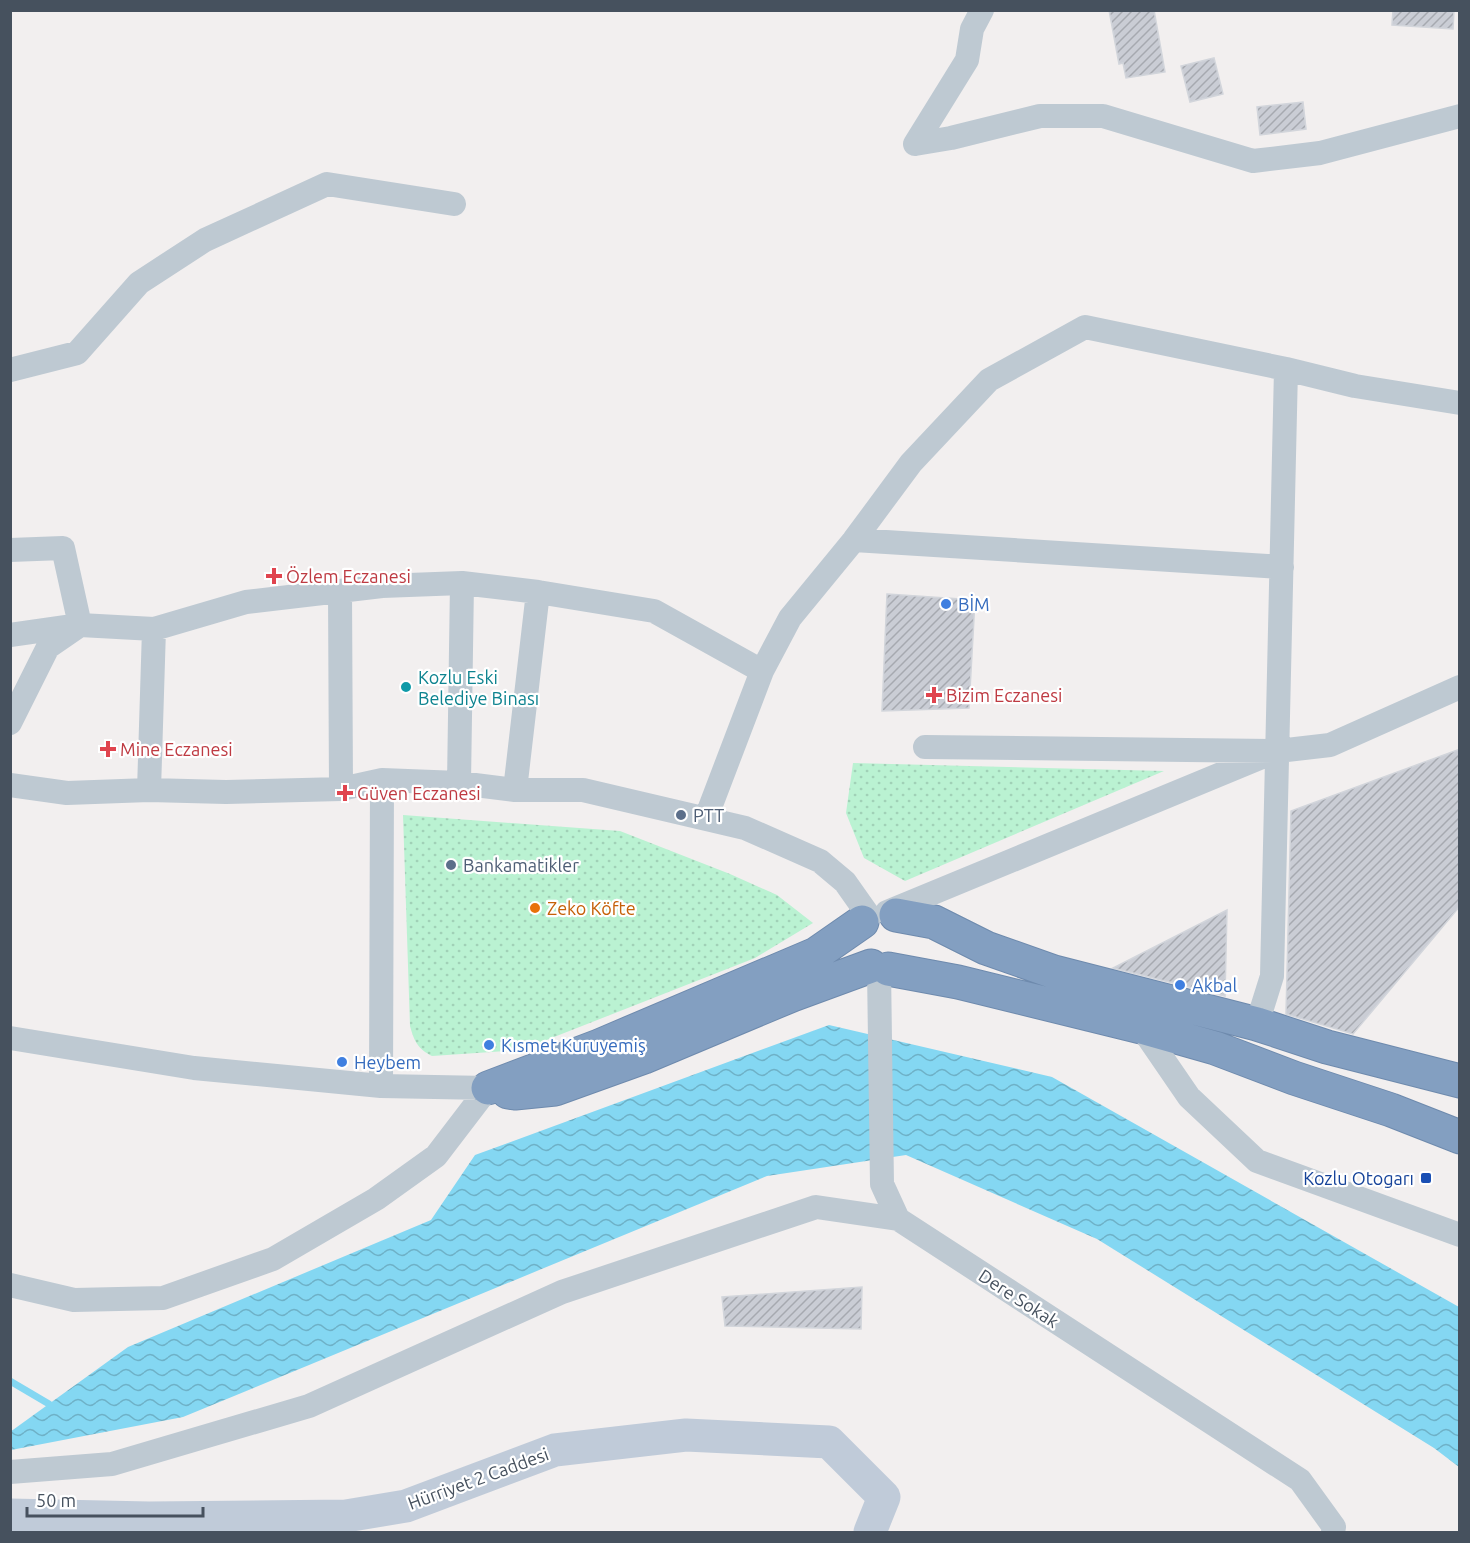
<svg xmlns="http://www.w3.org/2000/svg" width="1470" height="1543" viewBox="0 0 1470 1543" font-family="Ubuntu,sans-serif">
<defs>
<pattern id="park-dots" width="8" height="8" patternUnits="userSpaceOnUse" patternTransform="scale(1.5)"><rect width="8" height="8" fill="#baf2d2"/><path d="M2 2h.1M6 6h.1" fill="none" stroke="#a1d1b7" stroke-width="1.8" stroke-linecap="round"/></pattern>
<pattern id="water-waves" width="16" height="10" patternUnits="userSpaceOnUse" patternTransform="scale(1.5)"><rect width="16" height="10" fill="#84d7f2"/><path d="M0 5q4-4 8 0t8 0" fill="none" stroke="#6eb1c7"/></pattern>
<pattern id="building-hatch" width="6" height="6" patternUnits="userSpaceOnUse" patternTransform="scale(1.5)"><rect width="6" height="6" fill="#cacdd5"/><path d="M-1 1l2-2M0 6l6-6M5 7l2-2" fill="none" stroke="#a6a9b0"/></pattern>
</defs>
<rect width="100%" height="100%" fill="#f2efef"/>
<!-- park -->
<path fill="url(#park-dots)" d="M 853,763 L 1164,771 L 905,881 L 864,858 L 846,813 Z
M 403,815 L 620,831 L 730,874 L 777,895 L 813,923 L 755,958 L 521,1050 L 432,1056 C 418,1049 414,1041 410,1026 Z"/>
<!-- water -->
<path fill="url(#water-waves)" d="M 829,1025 L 1052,1077 L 1459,1307 L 1459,1467 L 1434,1448 L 1097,1239 L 906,1155 L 767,1176 L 183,1417 L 11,1450 L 10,1432 L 128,1347 L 431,1220 L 475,1155 Z"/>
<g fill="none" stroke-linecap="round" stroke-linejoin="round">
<!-- stream -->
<path stroke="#84d7f2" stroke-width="7" d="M 10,1381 L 49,1404"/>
</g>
<!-- building -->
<path fill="url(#building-hatch)" stroke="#d2d5db" stroke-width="1.5" d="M 1109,10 L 1154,10 L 1165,72 L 1126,78 L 1123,63 L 1119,64 Z
M 1393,10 L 1454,10 L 1453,29 L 1392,25 Z
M 1214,58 L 1223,94 L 1190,102 L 1181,66 Z
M 1303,102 L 1306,129 L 1260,135 L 1257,107 Z
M 887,594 L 975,600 L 969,708 L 882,711 Z
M 1460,749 L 1460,906 L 1353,1034 L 1286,1014 L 1291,811 Z
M 1227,910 L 1225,996 L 1113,968 Z
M 862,1287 L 861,1329 L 725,1326 L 722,1297 Z"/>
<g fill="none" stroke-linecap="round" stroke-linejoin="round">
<!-- highway casing -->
<g stroke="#6e8aad" stroke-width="35">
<path id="highway" d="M 896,915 L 934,922 L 986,948 L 1054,972 L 1257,1024 L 1327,1047 L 1460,1081
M 888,969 L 958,982 L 1141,1027 L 1215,1048 L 1294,1078 L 1391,1110 L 1460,1137
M 488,1088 L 599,1046 L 816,954 L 862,922
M 508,1092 L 515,1093 L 555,1089 L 644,1057 L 792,995 L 871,966"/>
</g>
<!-- street -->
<path stroke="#bec9d2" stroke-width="24" d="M 915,144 L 951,138 L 1040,116 L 1103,116 L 1253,161 L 1320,153 L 1460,116
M 915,144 L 967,60 L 972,29 L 982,10
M 10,370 L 77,353 L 139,283 L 205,240 L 327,184 L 454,204
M 854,540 L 1282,567
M 10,550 L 63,548 L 80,625 L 48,647 L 10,723
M 340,591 L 341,789
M 10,635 L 80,625 L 154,629 L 246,602 L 382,586 L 462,583 L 538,592 L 654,611 L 762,671
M 925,747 L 1278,751 L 1330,745 L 1460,687
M 459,783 L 462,583
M 10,785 L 67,793 L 149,790 L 226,792 L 341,789 L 382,780 L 459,783 L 515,790 L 583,790 L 745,828 L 820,861 L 845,882 L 869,916
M 149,790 L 154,629
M 515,790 L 538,592
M 706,818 L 762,671 L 790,618 L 854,540 L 911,463 L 989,380 L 1085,327 L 1286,369 L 1355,386 L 1460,403
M 887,912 L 1267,755
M 879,969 L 882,1184 L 898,1219 L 1300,1480 L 1334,1527 L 1333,1532
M 1257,1024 L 1272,976 L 1286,369
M 1141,1027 L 1189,1097 L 1257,1161 L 1460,1235
M 10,1038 L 194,1068 L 381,1086 L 488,1088
M 381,1086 L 382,780
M 10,1285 L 74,1300 L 163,1298 L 273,1259 L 376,1199 L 436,1156 L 488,1088
M 10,1472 L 112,1464 L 309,1406 L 562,1292 L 816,1207 L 898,1219"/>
<!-- secondary -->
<path stroke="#c0cbd9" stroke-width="33" d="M 10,1515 L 149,1518 L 346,1516 L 406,1506 L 555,1450 L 686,1435 L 829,1442 L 884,1497 L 870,1532"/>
<!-- highway -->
<use href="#highway" stroke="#839fc1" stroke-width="33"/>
</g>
<!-- markers -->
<g fill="#e0444e" stroke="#fff" stroke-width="2">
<path d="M271 567h6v6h6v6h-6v6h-6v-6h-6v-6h6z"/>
<path d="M931 686h6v6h6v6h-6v6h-6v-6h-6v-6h6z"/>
<path d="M105 740h6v6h6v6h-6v6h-6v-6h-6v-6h6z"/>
<path d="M342 784h6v6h6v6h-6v6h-6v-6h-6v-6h6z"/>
</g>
<g fill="#3f7fe0" stroke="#fff" stroke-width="2">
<circle cx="946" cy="604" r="6"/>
<circle cx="1180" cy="985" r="6"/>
<circle cx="489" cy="1045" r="6"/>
<circle cx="342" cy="1062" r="6"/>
</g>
<circle fill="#0f9aa8" stroke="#fff" stroke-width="2" cx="406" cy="687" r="6"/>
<g fill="#5c6f8a" stroke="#fff" stroke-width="2">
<circle cx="681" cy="815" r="6"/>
<circle cx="451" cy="865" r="6"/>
</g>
<circle fill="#e8710a" stroke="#fff" stroke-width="2" cx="535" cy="908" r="6"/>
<rect fill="#1a4fb4" stroke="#fff" stroke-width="2" x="1420" y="1172" width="12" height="12" rx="3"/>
<g text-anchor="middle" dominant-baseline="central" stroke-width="4.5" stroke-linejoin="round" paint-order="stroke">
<!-- health labels -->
<g font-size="18" fill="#be3a42" stroke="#fff" text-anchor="start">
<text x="286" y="576">Özlem Eczanesi</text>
<text x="946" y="695">Bizim Eczanesi</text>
<text x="120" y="749">Mine Eczanesi</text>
<text x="357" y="793">Güven Eczanesi</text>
</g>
<!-- shop labels -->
<g font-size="18" fill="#366cbe" stroke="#fff" text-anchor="start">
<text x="958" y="604">BİM</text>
<text x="1192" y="985">Akbal</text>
<text x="501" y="1045">Kısmet Kuruyemiş</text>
<text x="354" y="1062">Heybem</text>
</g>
<!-- culture labels -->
<g font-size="18" fill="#0d838f" stroke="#fff" text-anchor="start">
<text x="418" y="677">Kozlu Eski<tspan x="418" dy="21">Belediye Binası</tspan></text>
</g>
<!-- service labels -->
<g font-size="18" fill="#4e5e75" stroke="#fff" text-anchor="start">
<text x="693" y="815">PTT</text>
<text x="463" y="865">Bankamatikler</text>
</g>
<!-- food labels -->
<g font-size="18" fill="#c56008" stroke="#fff" text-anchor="start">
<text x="547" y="908">Zeko Köfte</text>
</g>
<!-- transit labels -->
<g font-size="18" fill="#164399" stroke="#fff" text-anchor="end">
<text x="1414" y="1178">Kozlu Otogarı</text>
</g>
<!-- street labels -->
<g font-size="18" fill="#46515e" stroke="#fff">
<text transform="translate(1019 1298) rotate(33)">Dere Sokak</text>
<text transform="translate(478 1478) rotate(-20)">Hürriyet 2 Caddesi</text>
</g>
</g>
<!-- border -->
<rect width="1470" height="1543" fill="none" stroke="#46515e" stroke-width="24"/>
<!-- scale -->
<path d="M27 1507v9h176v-9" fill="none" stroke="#46515e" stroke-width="3"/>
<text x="36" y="1507" font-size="18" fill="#46515e" stroke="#ffffff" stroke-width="4.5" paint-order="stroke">50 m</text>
</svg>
